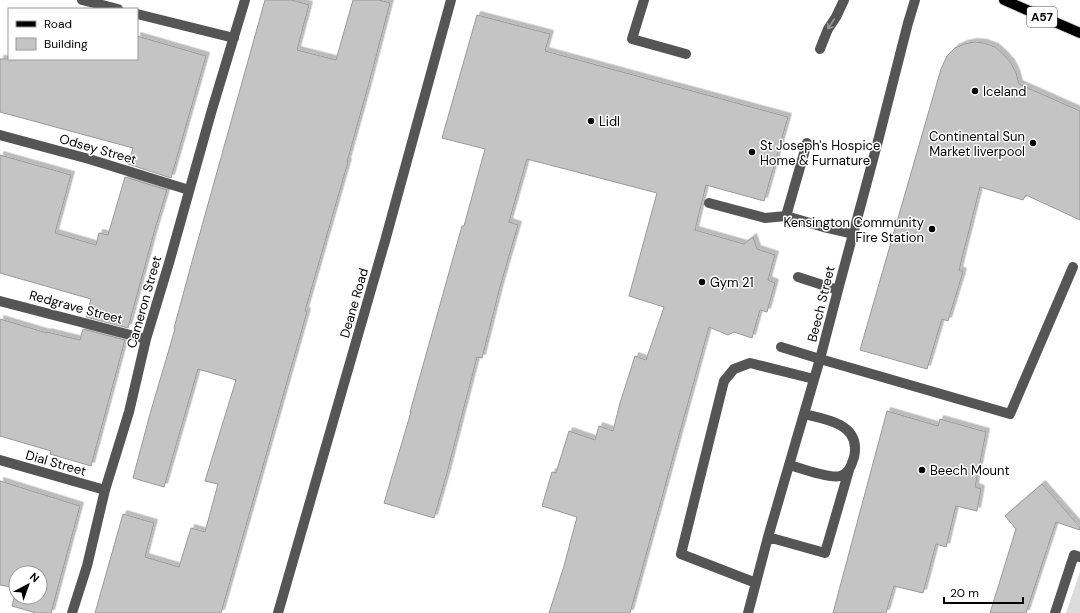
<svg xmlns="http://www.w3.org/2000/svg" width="1080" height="613" viewBox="0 0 1080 613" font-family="'DM Sans',sans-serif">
<defs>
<filter id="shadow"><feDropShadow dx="3.5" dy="-3.5" stdDeviation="0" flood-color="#0004"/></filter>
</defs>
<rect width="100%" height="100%" fill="#fff"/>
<!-- green -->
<path fill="#dcdcdc" d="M 1080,572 L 1080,613 L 1066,613 Z"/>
<!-- building -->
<path fill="#c4c4c4" stroke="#999" filter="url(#shadow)" d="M 265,0 L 292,0 L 309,5 L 297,50 L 336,60 L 353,0 L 379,0 L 390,3 L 369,83 L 347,162 L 348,162 L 305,311 L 307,312 L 221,613 L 95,613 L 123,514 L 154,523 L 145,557 L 179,567 L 191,528 L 205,532 L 218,484 L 205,481 L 236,380 L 198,369 L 164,487 L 133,478 L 150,414 L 175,329 L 174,328 L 193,258 Z
M 477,15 L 550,34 L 545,51 L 788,117 L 764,201 L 706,185 L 695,230 L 744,244 L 753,237 L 757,249 L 775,255 L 768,280 L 775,283 L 767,312 L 760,310 L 752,338 L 734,332 L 728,335 L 709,327 L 630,613 L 549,613 L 564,566 L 577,517 L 542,506 L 552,472 L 556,473 L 569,431 L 595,440 L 599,426 L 613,431 L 620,403 L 635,356 L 646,360 L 664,307 L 629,296 L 657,193 L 527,159 L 509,222 L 518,225 L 500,287 L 482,358 L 477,357 L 447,473 L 434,518 L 384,503 L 411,412 L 410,412 L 462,226 L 464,226 L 485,149 L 442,138 Z
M 137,36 L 206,56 L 171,178 L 128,164 L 133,148 L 0,112 L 0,59 L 137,59 Z
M 974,42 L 984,43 L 995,47 L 1004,55 L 1011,63 L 1016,73 L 1019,84 L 1080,111 L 1080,220 L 1026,195 L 1023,200 L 980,187 L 959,270 L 963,272 L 948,321 L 942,319 L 927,369 L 860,350 L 941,69 L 947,56 L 955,48 L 964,44 Z
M 0,155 L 71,175 L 55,233 L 96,245 L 99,233 L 108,235 L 125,177 L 167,190 L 155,229 L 128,328 L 86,317 L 91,299 L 0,273 Z
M 0,319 L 47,333 L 47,332 L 80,340 L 83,329 L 125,340 L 91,466 L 50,454 L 51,451 L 0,436 Z
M 887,411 L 938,426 L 940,419 L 986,432 L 975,487 L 981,489 L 977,511 L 956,506 L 946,547 L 936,544 L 923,593 L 894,586 L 886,613 L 833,613 Z
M 0,481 L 80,506 L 51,613 L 36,613 L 12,606 L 16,590 L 16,597 L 40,597 L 40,573 L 16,573 L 16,588 L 0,585 Z
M 1042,484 L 1080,527 L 1080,530 L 1056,522 L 1026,613 L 990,613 L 1016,529 L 1005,516 Z"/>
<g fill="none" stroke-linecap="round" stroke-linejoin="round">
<!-- major casing -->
<g stroke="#dbdbdb" stroke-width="12">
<path id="major" d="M 1004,0 L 1080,33"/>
</g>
<!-- minor -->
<path stroke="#555" stroke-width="10" d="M 82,0 L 118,9
M 644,0 L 632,39 L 686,54
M 137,14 L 234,38
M 820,49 L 828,29 L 836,17 L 844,0
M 0,135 L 89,159 L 189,190
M 807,143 L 786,216 L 827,228 L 853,234
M 709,203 L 765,218 L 786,216
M 798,277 L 838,290
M 0,301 L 146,339
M 781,347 L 820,359 L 1010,414 L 1073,267
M 0,460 L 105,490
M 790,465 C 800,468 831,479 840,476 C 848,474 851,467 853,460 C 855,456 855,453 855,448 C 855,423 824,419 804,414
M 768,537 L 825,553 L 849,470
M 756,583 L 681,554 L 724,381 L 734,369 L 750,363 L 814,379
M 72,613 L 87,566 L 105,490 L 129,412 L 146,339 L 169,263 L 211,113 L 245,0
M 278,613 L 385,241 L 451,0
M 748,613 L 768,537 L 820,359 L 838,290 L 878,141 L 908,23 L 915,0
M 1055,613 L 1074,555 L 1080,557"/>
<!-- major -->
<use href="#major" stroke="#000" stroke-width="10"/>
</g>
<!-- one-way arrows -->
<defs><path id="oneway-shaft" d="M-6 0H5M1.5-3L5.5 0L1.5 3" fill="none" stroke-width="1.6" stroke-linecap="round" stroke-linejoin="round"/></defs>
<use stroke="#999" href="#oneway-shaft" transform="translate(831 24) rotate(123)"/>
<!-- markers -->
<g fill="#000" stroke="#fff" stroke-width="1.5">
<circle cx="975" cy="91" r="4"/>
<circle cx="591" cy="121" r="4"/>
<circle cx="1033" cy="143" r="4"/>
<circle cx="752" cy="152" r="4"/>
<circle cx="932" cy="229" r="4"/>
<circle cx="702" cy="282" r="4"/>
<circle cx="922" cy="470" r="4"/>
</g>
<g text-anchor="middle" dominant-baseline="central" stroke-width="3" stroke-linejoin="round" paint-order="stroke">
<!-- shield labels -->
<rect fill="#fff" stroke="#4c4c4c" stroke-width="1" x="1027" y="7" width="30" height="20" rx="3"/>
<g font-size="12" font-weight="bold" fill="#000">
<text x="1042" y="17">A57</text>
</g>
<!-- poi labels -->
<g font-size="13" fill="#000" stroke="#fff" text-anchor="start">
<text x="983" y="91">Iceland</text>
<text x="599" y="121">Lidl</text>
<text x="1025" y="136" text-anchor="end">Continental Sun<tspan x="1025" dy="15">Market liverpool</tspan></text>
<text x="760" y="145">St Joseph's Hospice<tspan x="760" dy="15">Home &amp; Furnature</tspan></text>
<text x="924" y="222" text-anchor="end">Kensington Community<tspan x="924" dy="15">Fire Station</tspan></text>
<text x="710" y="282">Gym 21</text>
<text x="930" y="470">Beech Mount</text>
</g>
<!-- street labels -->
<g font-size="13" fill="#000" stroke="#fff">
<text transform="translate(98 149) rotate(16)">Odsey Street</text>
<text transform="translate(144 302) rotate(-74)">Cameron Street</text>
<text transform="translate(354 303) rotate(-74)">Deane Road</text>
<text transform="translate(821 304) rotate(-76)">Beech Street</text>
<text transform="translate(76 307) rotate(15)">Redgrave Street</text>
<text transform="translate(56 463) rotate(16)">Dial Street</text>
</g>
</g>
<!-- legend -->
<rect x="8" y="8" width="130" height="52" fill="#ffffff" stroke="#999999"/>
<rect x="16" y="21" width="20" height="6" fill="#000000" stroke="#999999"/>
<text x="44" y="28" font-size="12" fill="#000000">Road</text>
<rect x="16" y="38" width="20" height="12" fill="#c4c4c4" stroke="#999999"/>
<text x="44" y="48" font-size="12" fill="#000000">Building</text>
<!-- north arrow -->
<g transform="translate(28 585) rotate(41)"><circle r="19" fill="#ffffff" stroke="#999999"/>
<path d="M0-3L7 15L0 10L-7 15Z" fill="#000000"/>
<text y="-6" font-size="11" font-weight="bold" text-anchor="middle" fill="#000000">N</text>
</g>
<!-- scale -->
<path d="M944 597v6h79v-6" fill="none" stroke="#000000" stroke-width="2"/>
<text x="950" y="597" font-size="12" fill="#000000" stroke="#ffffff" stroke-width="3" paint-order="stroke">20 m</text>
</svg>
